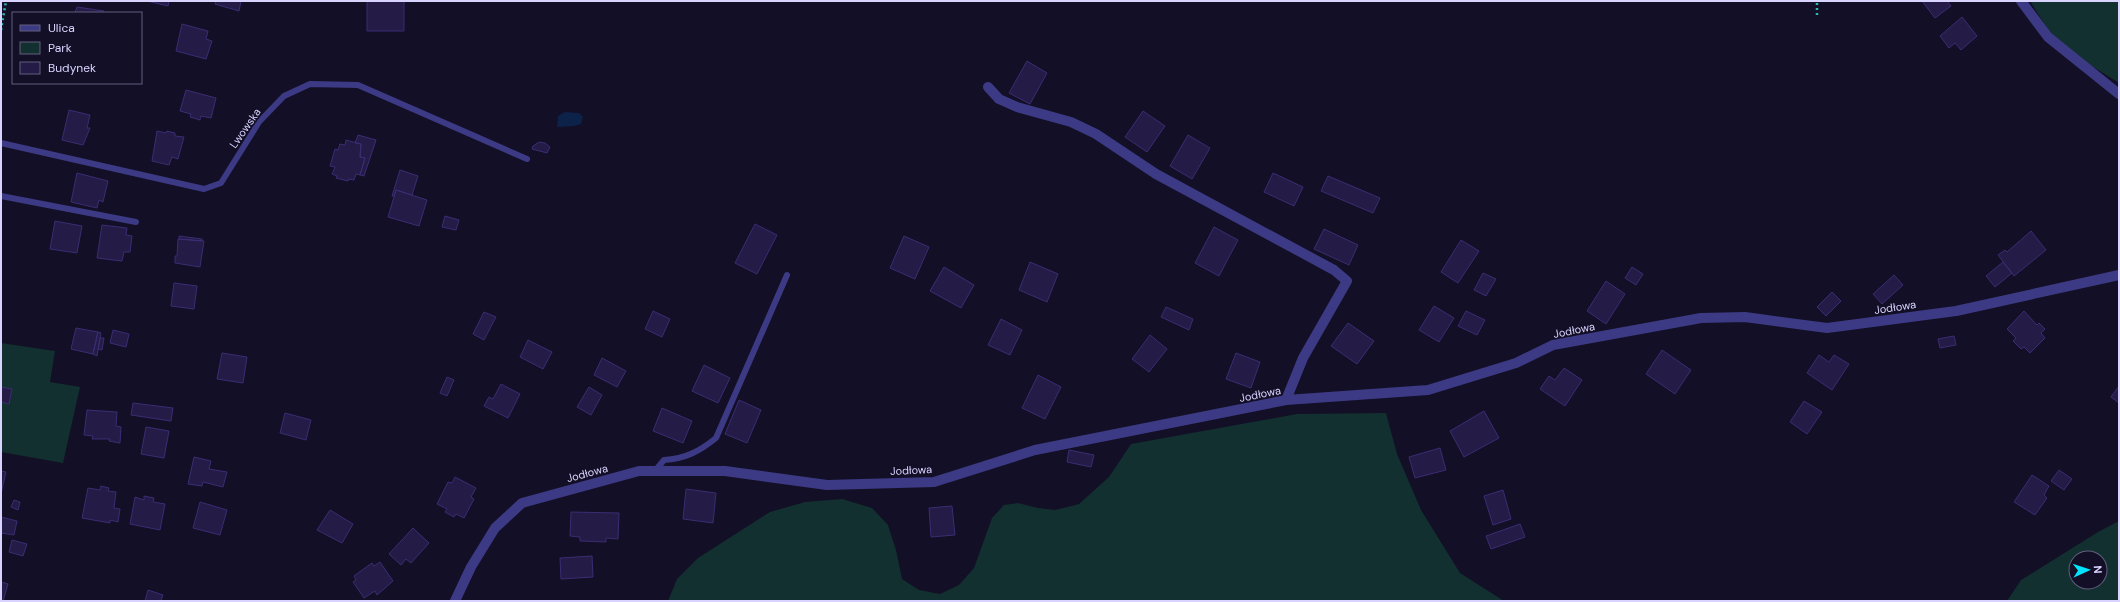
<svg xmlns="http://www.w3.org/2000/svg" width="2120" height="602" viewBox="0 0 2120 602" font-family="'DM Sans',sans-serif">
<rect width="100%" height="100%" fill="#130f26"/>
<!-- green -->
<path fill="#12302f" fill-rule="evenodd" d="M 2030,1 L 2119,1 L 2119,83 L 2058,45 Z
M 1,343 L 55,351 L 50,382 L 80,387 L 63,463 L 1,452 Z
M 1386,413 L 1397,454 L 1421,510 L 1460,573 L 1504,601 L 668,601 L 677,579 L 698,558 L 770,512 L 805,502 L 842,499 L 872,508 L 888,525 L 896,550 L 902,579 L 919,590 L 940,594 L 959,585 L 974,568 L 992,518 L 1004,505 L 1018,503 L 1038,508 L 1055,510 L 1079,504 L 1109,477 L 1131,444 L 1297,414 Z
M 2119,521 L 2119,601 L 2007,601 L 2021,580 L 2098,532 ZM 2076,558 L 2100,558 L 2100,582 L 2076,582 Z"/>
<!-- water -->
<path fill="#0c2248" d="M 565,112 L 579,113 L 583,117 L 581,124 L 574,126 L 557,127 L 558,116 Z"/>
<!-- building -->
<path fill="#241b47" stroke="#3b2d73" d="M 147,1 L 169,1 L 168,6 Z
M 216,1 L 241,1 L 239,11 L 215,4 Z
M 367,1 L 404,1 L 404,31 L 367,31 Z
M 1922,1 L 1947,1 L 1951,6 L 1935,18 Z
M 77,7 L 104,11 L 103,13 L 75,13 Z
M 1962,17 L 1977,36 L 1961,50 L 1955,43 L 1949,48 L 1940,36 Z
M 182,24 L 208,31 L 206,39 L 212,41 L 206,59 L 176,51 Z
M 1027,61 L 1047,73 L 1030,104 L 1009,93 Z
M 186,90 L 216,98 L 211,118 L 201,116 L 200,120 L 190,117 L 191,114 L 180,111 Z
M 69,110 L 90,115 L 87,128 L 90,128 L 83,145 L 62,140 Z
M 1143,111 L 1165,126 L 1147,152 L 1125,137 Z
M 157,131 L 166,133 L 167,131 L 175,133 L 175,136 L 184,137 L 178,159 L 172,157 L 169,165 L 152,161 Z
M 358,135 L 376,140 L 364,176 L 360,175 L 365,158 L 360,157 L 361,144 L 355,143 Z
M 1188,135 L 1210,148 L 1192,179 L 1170,166 Z
M 346,140 L 361,144 L 360,157 L 365,158 L 360,175 L 356,174 L 354,180 L 349,179 L 348,181 L 336,178 L 337,176 L 332,174 L 335,167 L 330,166 L 335,149 L 338,150 L 340,144 L 345,145 Z
M 539,142 L 545,143 L 550,147 L 547,153 L 532,149 L 533,146 Z
M 400,170 L 418,176 L 412,195 L 396,190 L 394,196 L 392,196 Z
M 77,173 L 108,181 L 103,202 L 99,200 L 97,208 L 71,202 Z
M 1273,173 L 1303,187 L 1294,206 L 1264,192 Z
M 1328,176 L 1380,198 L 1373,213 L 1321,191 Z
M 396,190 L 427,200 L 419,226 L 388,217 Z
M 445,216 L 459,220 L 456,230 L 442,227 Z
M 55,221 L 82,226 L 77,253 L 50,249 Z
M 755,224 L 777,235 L 757,274 L 735,263 Z
M 102,225 L 127,228 L 126,235 L 132,236 L 130,252 L 124,252 L 122,261 L 97,258 Z
M 1214,227 L 1238,240 L 1219,276 L 1195,263 Z
M 1324,229 L 1358,245 L 1349,265 L 1314,249 Z
M 2031,231 L 2046,250 L 2014,276 L 1998,255 L 2005,250 L 2007,252 Z
M 179,236 L 202,239 L 202,241 L 179,239 Z
M 904,236 L 929,247 L 915,279 L 890,268 Z
M 178,239 L 204,241 L 200,267 L 175,263 L 175,256 L 177,256 Z
M 1461,240 L 1479,251 L 1458,283 L 1441,272 Z
M 1030,262 L 1058,274 L 1047,302 L 1019,290 Z
M 2003,262 L 2012,273 L 1995,287 L 1986,276 Z
M 944,267 L 974,285 L 961,308 L 930,291 Z
M 1632,267 L 1643,274 L 1636,285 L 1625,278 Z
M 1483,273 L 1496,279 L 1486,296 L 1474,290 Z
M 1894,275 L 1903,285 L 1882,304 L 1873,294 Z
M 1606,281 L 1625,294 L 1606,324 L 1587,311 Z
M 174,283 L 197,286 L 194,309 L 171,306 Z
M 1832,292 L 1841,301 L 1826,316 L 1817,307 Z
M 1434,306 L 1454,318 L 1439,342 L 1419,330 Z
M 1166,307 L 1193,319 L 1189,330 L 1161,317 Z
M 653,311 L 670,319 L 662,337 L 645,329 Z
M 1466,311 L 1485,320 L 1477,335 L 1458,326 Z
M 2024,311 L 2037,325 L 2039,323 L 2045,329 L 2041,333 L 2045,338 L 2030,353 L 2024,347 L 2021,349 L 2013,341 L 2016,338 L 2007,329 Z
M 484,312 L 496,317 L 484,340 L 473,334 Z
M 1001,319 L 1022,330 L 1010,355 L 988,345 Z
M 1348,323 L 1374,341 L 1357,364 L 1331,346 Z
M 76,328 L 98,332 L 93,354 L 71,349 Z
M 113,330 L 129,334 L 126,347 L 110,343 Z
M 98,332 L 101,333 L 97,356 L 93,354 Z
M 1150,335 L 1167,349 L 1149,372 L 1132,359 Z
M 1954,336 L 1956,345 L 1940,348 L 1938,339 Z
M 100,338 L 104,338 L 102,350 L 98,349 Z
M 528,340 L 552,352 L 543,369 L 520,357 Z
M 1662,350 L 1691,370 L 1675,394 L 1646,374 Z
M 222,353 L 247,357 L 243,383 L 217,379 Z
M 1236,353 L 1260,362 L 1251,388 L 1226,379 Z
M 1819,355 L 1829,362 L 1834,355 L 1849,364 L 1832,390 L 1807,373 Z
M 602,358 L 626,371 L 617,387 L 594,375 Z
M 704,365 L 730,378 L 718,403 L 692,391 Z
M 1564,368 L 1582,380 L 1565,406 L 1540,389 L 1549,376 L 1555,380 Z
M 1038,375 L 1061,387 L 1045,419 L 1022,408 Z
M 447,377 L 454,380 L 447,396 L 440,393 Z
M 501,384 L 520,394 L 508,418 L 484,406 L 489,397 L 493,399 Z
M 2119,386 L 2119,403 L 2111,397 Z
M 1,387 L 12,389 L 9,404 L 1,402 Z
M 589,387 L 602,395 L 591,415 L 577,407 Z
M 739,400 L 761,410 L 747,443 L 725,434 Z
M 1804,401 L 1822,412 L 1807,434 L 1790,422 Z
M 133,403 L 173,408 L 171,421 L 131,415 Z
M 662,408 L 692,421 L 683,443 L 653,431 Z
M 87,410 L 117,412 L 116,426 L 121,427 L 120,443 L 109,441 L 110,439 L 92,439 L 93,436 L 84,435 Z
M 1484,411 L 1499,438 L 1464,457 L 1450,431 Z
M 285,413 L 311,420 L 306,440 L 280,433 Z
M 146,427 L 169,431 L 164,458 L 141,454 Z
M 1440,448 L 1446,470 L 1415,478 L 1409,457 Z
M 1069,450 L 1094,455 L 1091,467 L 1067,462 Z
M 194,457 L 211,461 L 209,469 L 227,472 L 223,487 L 203,482 L 202,486 L 188,484 Z
M 2059,470 L 2072,479 L 2064,490 L 2051,481 Z
M 1,471 L 6,472 L 1,494 Z
M 2032,475 L 2049,486 L 2044,495 L 2047,498 L 2035,515 L 2014,502 Z
M 455,477 L 476,488 L 471,497 L 474,499 L 464,518 L 456,514 L 454,517 L 445,512 L 447,509 L 437,504 L 448,482 L 452,483 Z
M 101,486 L 109,488 L 108,491 L 116,492 L 114,508 L 120,509 L 118,522 L 110,520 L 110,523 L 82,518 L 88,488 L 100,490 Z
M 686,489 L 716,493 L 713,523 L 683,519 Z
M 1503,490 L 1511,519 L 1493,525 L 1484,496 Z
M 144,496 L 154,498 L 153,502 L 165,504 L 160,530 L 130,524 L 135,497 L 144,500 Z
M 14,500 L 20,502 L 18,510 L 11,507 Z
M 200,502 L 227,510 L 220,535 L 193,528 Z
M 952,506 L 955,535 L 931,537 L 929,508 Z
M 330,510 L 353,524 L 342,543 L 317,530 Z
M 571,512 L 619,513 L 618,539 L 606,538 L 606,542 L 580,541 L 580,537 L 570,536 Z
M 1,517 L 17,521 L 14,535 L 1,533 Z
M 1520,524 L 1525,537 L 1491,549 L 1486,536 Z
M 413,528 L 429,543 L 411,563 L 406,559 L 401,565 L 389,554 Z
M 12,540 L 27,544 L 23,556 L 9,552 Z
M 592,556 L 593,577 L 561,579 L 560,558 Z
M 380,562 L 393,581 L 377,595 L 375,591 L 364,598 L 353,582 L 356,580 L 354,576 L 372,563 L 374,566 Z
M 1,582 L 8,584 L 3,601 L 1,601 Z
M 148,590 L 163,595 L 161,601 L 145,601 Z"/>
<g fill="none" stroke-linecap="round" stroke-linejoin="round">
<!-- path -->
<path stroke="#2fb8b0" stroke-width="2.5" stroke-dasharray="2 3" stroke-linecap="butt" d="M 1817,15 L 1817,1
M 1,30 L 6,1"/>
<!-- service -->
<path stroke="#3d3a85" stroke-width="6" d="M 1,143 L 204,189 L 221,183 L 259,122 L 284,96 L 310,84 L 358,85 L 527,159
M 1,196 L 136,222
M 655,471 L 664,460 C 685,459 700,451 716,438 L 787,275"/>
<!-- minor -->
<path stroke="#3d3a85" stroke-width="10" d="M 2021,1 L 2048,37 L 2119,94
M 988,87 L 999,99 L 1017,107 L 1071,122 L 1096,134 L 1156,174 L 1334,270 L 1347,281 L 1303,358 L 1286,400
M 455,601 L 471,567 L 495,528 L 522,503 L 639,471 L 725,471 L 827,485 L 934,482 L 1035,450 L 1286,400 L 1428,390 L 1516,363 L 1553,345 L 1701,318 L 1745,317 L 1827,328 L 1956,311 L 2119,275"/>
</g>
<g text-anchor="middle" dominant-baseline="central" stroke-width="3.5" stroke-linejoin="round" paint-order="stroke">
<!-- street labels -->
<g font-size="11" fill="#d9d4ff" stroke="#130f26">
<text transform="translate(245 128) rotate(-55)">Lwowska</text>
<text transform="translate(1895 307) rotate(-8)">Jodłowa</text>
<text transform="translate(1574 330) rotate(-11)">Jodłowa</text>
<text transform="translate(1260 394) rotate(-11)">Jodłowa</text>
<text transform="translate(911 470) rotate(-3)">Jodłowa</text>
<text transform="translate(587 473) rotate(-15)">Jodłowa</text>
</g>
</g>
<!-- border -->
<rect width="2120" height="602" fill="none" stroke="#d9d4ff" stroke-width="4"/>
<!-- legend -->
<rect x="12" y="12" width="130" height="72" fill="#130f26" stroke="#625e7d"/>
<rect x="20" y="25" width="20" height="6" fill="#3d3a85" stroke="#625e7d"/>
<text x="48" y="32" font-size="12" fill="#d9d4ff">Ulica</text>
<rect x="20" y="42" width="20" height="12" fill="#12302f" stroke="#625e7d"/>
<text x="48" y="52" font-size="12" fill="#d9d4ff">Park</text>
<rect x="20" y="62" width="20" height="12" fill="#241b47" stroke="#625e7d"/>
<text x="48" y="72" font-size="12" fill="#d9d4ff">Budynek</text>
<!-- north arrow -->
<g transform="translate(2088 570) rotate(87)"><circle r="19" fill="#130f26" stroke="#625e7d"/>
<path d="M0-3L7 15L0 10L-7 15Z" fill="#00e5ff"/>
<text y="-6" font-size="11" font-weight="bold" text-anchor="middle" fill="#d9d4ff">N</text>
</g>
</svg>
